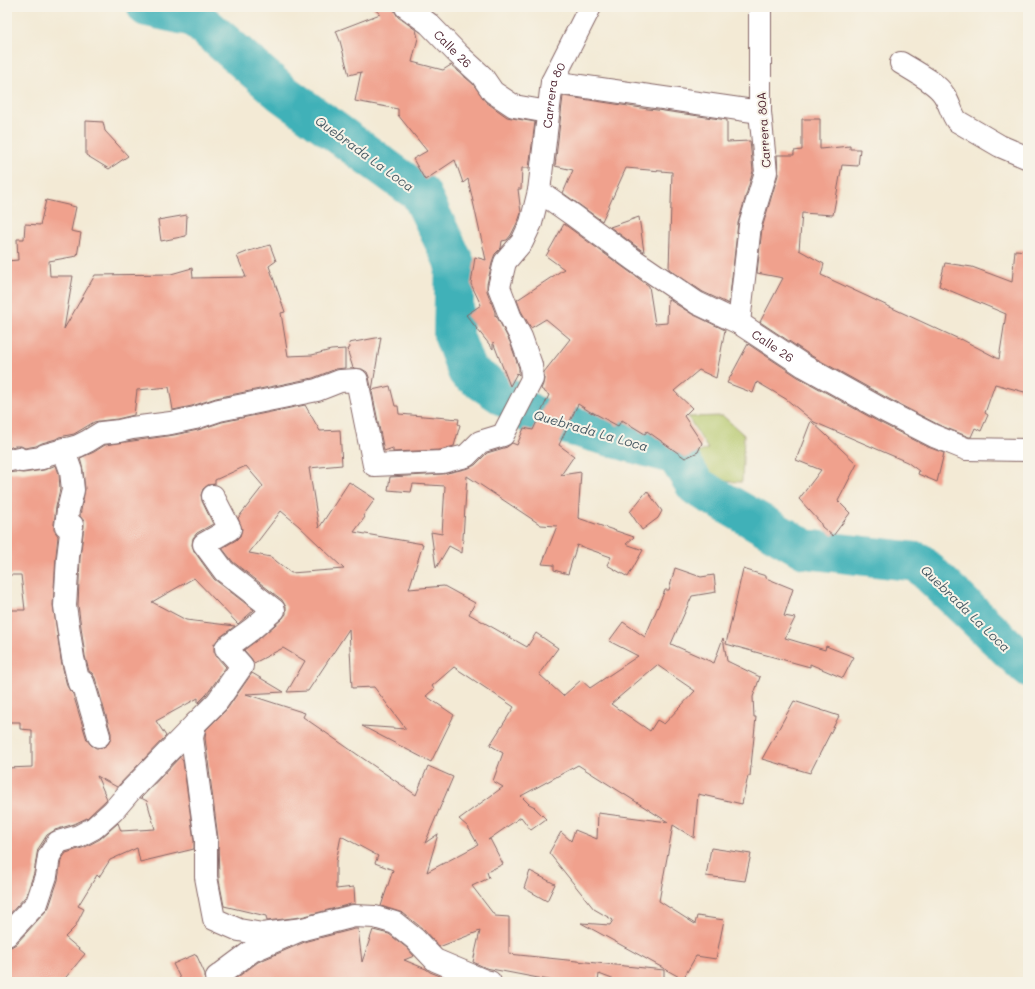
<svg xmlns="http://www.w3.org/2000/svg" width="1035" height="989" viewBox="0 0 1035 989" font-family="Mali,sans-serif">
<rect width="100%" height="100%" fill="#f7f3e8"/>
<filter id="ink" filterUnits="userSpaceOnUse"><feTurbulence type="fractalNoise" baseFrequency=".025" numOctaves="2"/><feDisplacementMap in="SourceGraphic" scale="8" xChannelSelector="R" yChannelSelector="G"/><feConvolveMatrix kernelMatrix="1 2 1 2 8 2 1 2 1" color-interpolation-filters="sRGB"/></filter>
<filter id="wash" filterUnits="userSpaceOnUse"><feTurbulence type="fractalNoise" baseFrequency=".012" numOctaves="4" result="noise"/><feDisplacementMap in="SourceGraphic" scale="16" xChannelSelector="R" yChannelSelector="G"/><feGaussianBlur stdDeviation="0.9" result="paint"/><feColorMatrix in="noise" values="0 0 0 0 0 0 0 0 0 0 0 0 0 0 0 0 0 1.4 0 .05"/><feComposite in="paint" operator="in"/></filter>
<g filter="url(#wash)">
<rect width="100%" height="100%" fill="#f3ead5"/>
<!-- green -->
<path fill="#b5c86c" stroke="#80744c" d="M 723,416 L 744,435 L 742,482 L 698,480 L 683,458 L 708,449 L 688,417 Z"/>
<g fill="none" stroke-linecap="round" stroke-linejoin="round">
<!-- river -->
<path stroke="#41b1b8" stroke-width="40" d="M 147,7 L 194,17 L 282,93 L 421,194 L 455,264 L 453,334 L 467,371 L 532,415 L 676,455 L 696,486 L 805,549 L 918,562 L 1028,667"/>
</g>
<g id="blocks">
<!-- building -->
<path fill="#f0a18d" fill-rule="evenodd" d="M 372,7 L 394,7 L 395,12 L 398,17 L 416,30 L 418,38 L 412,62 L 443,70 L 451,65 L 473,84 L 486,102 L 507,117 L 512,118 L 535,122 L 529,168 L 522,168 L 521,189 L 518,189 L 521,213 L 519,219 L 511,235 L 507,240 L 502,241 L 501,248 L 495,254 L 493,259 L 487,284 L 487,291 L 495,312 L 495,316 L 496,315 L 510,342 L 519,368 L 519,375 L 517,373 L 510,386 L 493,342 L 493,349 L 466,315 L 481,305 L 471,284 L 475,257 L 486,260 L 468,179 L 463,183 L 455,160 L 425,180 L 413,159 L 427,151 L 398,115 L 398,109 L 355,101 L 361,72 L 349,75 L 340,41 L 336,31 L 380,14 Z
M 563,96 L 648,109 L 657,110 L 727,120 L 727,142 L 750,141 L 753,171 L 738,223 L 729,304 L 703,292 L 669,269 L 672,172 L 626,168 L 602,221 L 563,193 L 573,170 L 555,166 Z
M 802,119 L 820,119 L 820,149 L 850,146 L 850,149 L 860,149 L 858,166 L 842,165 L 833,215 L 802,213 L 799,250 L 824,264 L 821,275 L 961,340 L 961,339 L 999,359 L 1006,314 L 939,286 L 945,263 L 972,267 L 1012,282 L 1015,250 L 1028,251 L 1028,393 L 995,384 L 985,413 L 988,415 L 981,431 L 975,428 L 971,437 L 969,437 L 939,425 L 889,399 L 810,355 L 760,322 L 783,278 L 757,273 L 762,228 L 778,175 L 777,155 L 794,155 L 794,151 L 802,150 Z
M 86,121 L 103,122 L 105,131 L 128,156 L 109,169 L 86,155 Z
M 46,200 L 76,207 L 71,231 L 81,233 L 77,256 L 49,261 L 50,276 L 73,276 L 64,329 L 95,275 L 171,274 L 192,268 L 193,278 L 246,277 L 237,256 L 249,251 L 270,245 L 276,261 L 269,266 L 285,312 L 281,313 L 288,356 L 312,355 L 331,350 L 345,349 L 345,368 L 336,369 L 313,378 L 216,398 L 192,406 L 173,410 L 169,387 L 137,390 L 134,415 L 117,419 L 99,421 L 94,422 L 74,434 L 59,437 L 56,439 L 42,443 L 36,446 L 25,448 L 21,446 L 15,446 L 7,448 L 7,261 L 18,260 L 17,239 L 24,239 L 25,224 L 40,225 Z
M 187,215 L 186,236 L 161,241 L 158,220 Z
M 639,217 L 644,252 L 610,227 Z
M 564,224 L 627,270 L 649,286 L 655,324 L 667,323 L 668,299 L 692,314 L 725,330 L 716,378 L 699,370 L 674,391 L 692,408 L 684,416 L 702,443 L 698,452 L 685,458 L 647,431 L 645,434 L 622,420 L 618,426 L 592,412 L 592,413 L 578,404 L 559,445 L 574,456 L 561,475 L 581,472 L 578,518 L 634,537 L 626,544 L 643,550 L 628,577 L 607,565 L 611,557 L 577,545 L 568,574 L 554,570 L 554,565 L 542,564 L 557,526 L 541,525 L 467,476 L 462,553 L 449,546 L 436,568 L 431,532 L 442,534 L 445,486 L 413,484 L 411,492 L 388,490 L 390,477 L 443,474 L 469,468 L 475,465 L 487,453 L 507,447 L 512,443 L 517,445 L 524,428 L 533,430 L 549,395 L 541,389 L 543,384 L 544,379 L 544,372 L 570,339 L 546,319 L 531,328 L 521,311 L 517,300 L 564,269 L 546,256 Z
M 381,337 L 372,390 L 390,386 L 395,406 L 398,406 L 399,414 L 459,419 L 458,424 L 460,425 L 454,446 L 440,450 L 393,452 L 393,448 L 384,451 L 369,377 L 367,372 L 362,369 L 353,368 L 347,349 L 350,348 L 349,343 Z
M 748,344 L 798,377 L 877,421 L 928,447 L 944,453 L 937,482 L 918,474 L 919,471 L 907,462 L 814,422 L 786,399 L 757,382 L 753,393 L 727,383 Z
M 305,405 L 320,431 L 340,430 L 342,465 L 309,468 L 319,528 L 349,482 L 375,499 L 363,516 L 365,517 L 354,532 L 423,544 L 409,589 L 444,586 L 475,603 L 469,614 L 527,647 L 536,633 L 558,648 L 539,674 L 563,696 L 581,680 L 590,688 L 638,656 L 609,641 L 623,622 L 645,637 L 665,590 L 669,590 L 675,568 L 701,577 L 714,575 L 716,592 L 692,596 L 671,644 L 714,663 L 723,638 L 727,661 L 760,677 L 753,697 L 754,717 L 756,717 L 750,776 L 748,776 L 742,804 L 698,794 L 694,838 L 673,825 L 659,901 L 695,924 L 697,916 L 724,920 L 716,959 L 696,956 L 683,979 L 581,923 L 610,925 L 613,920 L 594,909 L 549,853 L 561,832 L 571,841 L 575,830 L 597,839 L 598,813 L 668,822 L 578,765 L 521,796 L 529,804 L 535,807 L 534,807 L 546,819 L 531,830 L 521,817 L 488,840 L 490,839 L 503,864 L 487,872 L 489,878 L 472,886 L 495,916 L 509,917 L 509,954 L 664,970 L 664,982 L 620,982 L 599,974 L 598,982 L 559,982 L 486,968 L 473,962 L 480,931 L 439,947 L 423,929 L 403,913 L 381,906 L 393,870 L 375,863 L 378,856 L 341,836 L 336,862 L 336,889 L 354,887 L 355,904 L 351,904 L 301,917 L 267,921 L 266,916 L 224,906 L 219,880 L 218,838 L 205,738 L 206,730 L 227,709 L 252,673 L 284,692 L 246,694 L 305,713 L 303,717 L 416,795 L 428,766 L 453,777 L 425,843 L 438,834 L 427,872 L 478,845 L 468,827 L 459,819 L 503,787 L 493,781 L 503,753 L 490,745 L 514,707 L 454,667 L 432,686 L 434,689 L 426,696 L 454,715 L 431,762 L 362,726 L 406,729 L 374,687 L 352,688 L 349,629 L 308,691 L 287,692 L 305,661 L 283,648 L 254,663 L 251,658 L 244,650 L 260,638 L 282,619 L 286,614 L 286,607 L 282,600 L 233,562 L 222,548 L 236,540 L 240,536 L 242,529 L 238,518 L 263,486 L 246,466 L 215,480 L 215,484 L 208,485 L 203,489 L 201,495 L 202,501 L 213,524 L 197,533 L 193,538 L 192,545 L 194,551 L 214,579 L 254,610 L 238,624 L 194,578 L 152,602 L 186,620 L 235,626 L 219,638 L 214,644 L 214,651 L 216,656 L 226,667 L 207,694 L 198,703 L 198,698 L 156,721 L 166,736 L 117,787 L 97,776 L 107,799 L 87,818 L 74,824 L 55,830 L 47,835 L 38,849 L 37,854 L 34,873 L 26,896 L 7,917 L 7,768 L 32,767 L 32,730 L 20,729 L 20,722 L 7,722 L 7,610 L 25,610 L 21,575 L 7,575 L 7,473 L 15,472 L 23,473 L 44,470 L 56,465 L 59,474 L 60,489 L 56,507 L 54,524 L 54,530 L 58,536 L 56,556 L 53,605 L 61,660 L 67,686 L 70,691 L 73,694 L 87,740 L 91,745 L 96,748 L 102,748 L 108,744 L 111,739 L 111,733 L 95,678 L 92,673 L 89,671 L 85,656 L 78,605 L 80,558 L 84,526 L 84,521 L 80,516 L 85,489 L 83,470 L 80,458 L 94,452 L 105,445 L 174,435 L 198,430 L 222,422 ZM 281,511 L 299,526 L 344,569 L 291,573 L 271,557 L 249,553 ZM 657,665 L 695,691 L 664,724 L 657,720 L 650,731 L 611,704 Z
M 811,421 L 857,464 L 838,501 L 850,513 L 833,536 L 822,527 L 820,522 L 799,499 L 821,470 L 796,460 Z
M 647,491 L 662,511 L 658,518 L 642,530 L 630,512 Z
M 743,569 L 766,576 L 766,578 L 793,589 L 784,616 L 795,618 L 785,638 L 825,650 L 826,646 L 854,657 L 843,678 L 810,664 L 810,667 L 726,644 Z
M 794,701 L 839,716 L 810,773 L 762,759 Z
M 180,757 L 183,761 L 194,841 L 194,849 L 140,862 L 137,848 L 110,860 L 99,877 L 97,875 L 78,906 L 84,909 L 75,927 L 65,937 L 85,954 L 62,982 L 7,982 L 7,947 L 11,947 L 16,944 L 46,911 L 49,907 L 58,880 L 61,860 L 66,853 L 85,847 L 100,839 L 118,823 L 121,831 L 155,829 L 147,801 L 141,798 Z
M 711,848 L 751,854 L 745,881 L 706,876 Z
M 530,871 L 555,884 L 547,901 L 524,888 Z
M 355,929 L 358,929 L 362,962 L 373,930 L 389,934 L 407,948 L 414,956 L 404,960 L 426,969 L 430,972 L 455,982 L 231,982 L 258,962 L 307,941 Z
M 196,954 L 205,974 L 205,978 L 206,982 L 182,982 L 173,964 Z"/>
</g>
</g>
<g filter="url(#ink)">
<use href="#blocks" fill-opacity="0" stroke="#856666" stroke-width="1"/>
<g fill="none" stroke-linecap="round" stroke-linejoin="round">
<!-- minor casing -->
<g stroke="#856666" stroke-width="24">
<g id="minor">
<path id="s1" d="M 406,7 L 429,24 L 458,54 L 482,76 L 493,92 L 514,106 L 548,112"/>
<path d="M 901,63 C 914,71 937,83 944,95 C 950,104 951,113 957,121 L 1000,146 L 1028,158"/>
<path d="M 552,82 L 760,112"/>
<path id="s2" d="M 539,191 L 573,215 L 634,260 L 697,303 L 739,323 L 804,366 L 883,410 L 934,436 L 966,449 L 1028,450"/>
<path d="M 739,323 L 750,225 L 766,172 L 760,112 L 760,7"/>
<path d="M 63,449 L 71,471 L 73,490 L 68,510 L 66,526 L 72,525 L 68,557 L 65,606 L 73,658 L 79,683 L 83,682 L 99,736"/>
<path id="s3" d="M 7,461 L 18,458 L 21,461 L 42,458 L 45,455 L 78,446 L 88,441 L 101,433 L 119,431 L 132,428 L 171,423 L 195,418 L 219,410 L 317,390 L 340,381 L 357,380 L 374,465 L 442,462 L 466,456 L 480,442 L 503,435 L 532,379 L 531,365 L 521,337 L 510,316 L 499,287 L 505,262 L 522,242 L 531,223 L 539,191 L 552,82 L 590,7"/>
<path d="M 213,496 L 230,529 L 204,544 L 224,571 L 274,610 L 252,629 L 226,648 L 242,666 L 217,702 L 195,724 L 192,738 L 206,840 L 206,877 L 214,919 L 239,930 L 262,934 L 303,929"/>
<path d="M 7,935 L 37,903 L 46,876 L 49,856 L 58,842 L 79,836 L 94,828 L 113,811 L 131,790 L 195,724"/>
<path d="M 217,977 L 252,951 L 303,929 L 354,916 L 375,917 L 395,923 L 415,939 L 435,960 L 485,981 L 490,982"/>
</g>
</g>
<!-- minor -->
<use href="#minor" stroke="#fff" stroke-width="22"/>
</g>
</g>
<g text-anchor="middle" dominant-baseline="central" stroke-width="4" stroke-linejoin="round" paint-order="stroke">
<!-- street labels -->
<g font-size="12" fill="#4a1f2b" stroke="#f7f3e8">
<text stroke="none"><textPath href="#s1" startOffset="63">Calle 26</textPath></text>
<text stroke="none"><textPath href="#s3" startOffset="952">Carrera 80</textPath></text>
<text transform="translate(763 130) rotate(-94)">Carrera 80A</text>
<text stroke="none"><textPath href="#s2" startOffset="281">Calle 26</textPath></text>
</g>
<!-- water labels -->
<g font-size="13" font-style="italic" fill="#465963" stroke="#f7f3e8">
<text transform="translate(365 153) rotate(36)">Quebrada La Loca</text>
<text transform="translate(591 430) rotate(16)">Quebrada La Loca</text>
<text transform="translate(966 608) rotate(44)">Quebrada La Loca</text>
</g>
</g>
<!-- margin -->
<rect width="1035" height="989" fill="none" stroke="#f7f3e8" stroke-width="24"/>
</svg>
